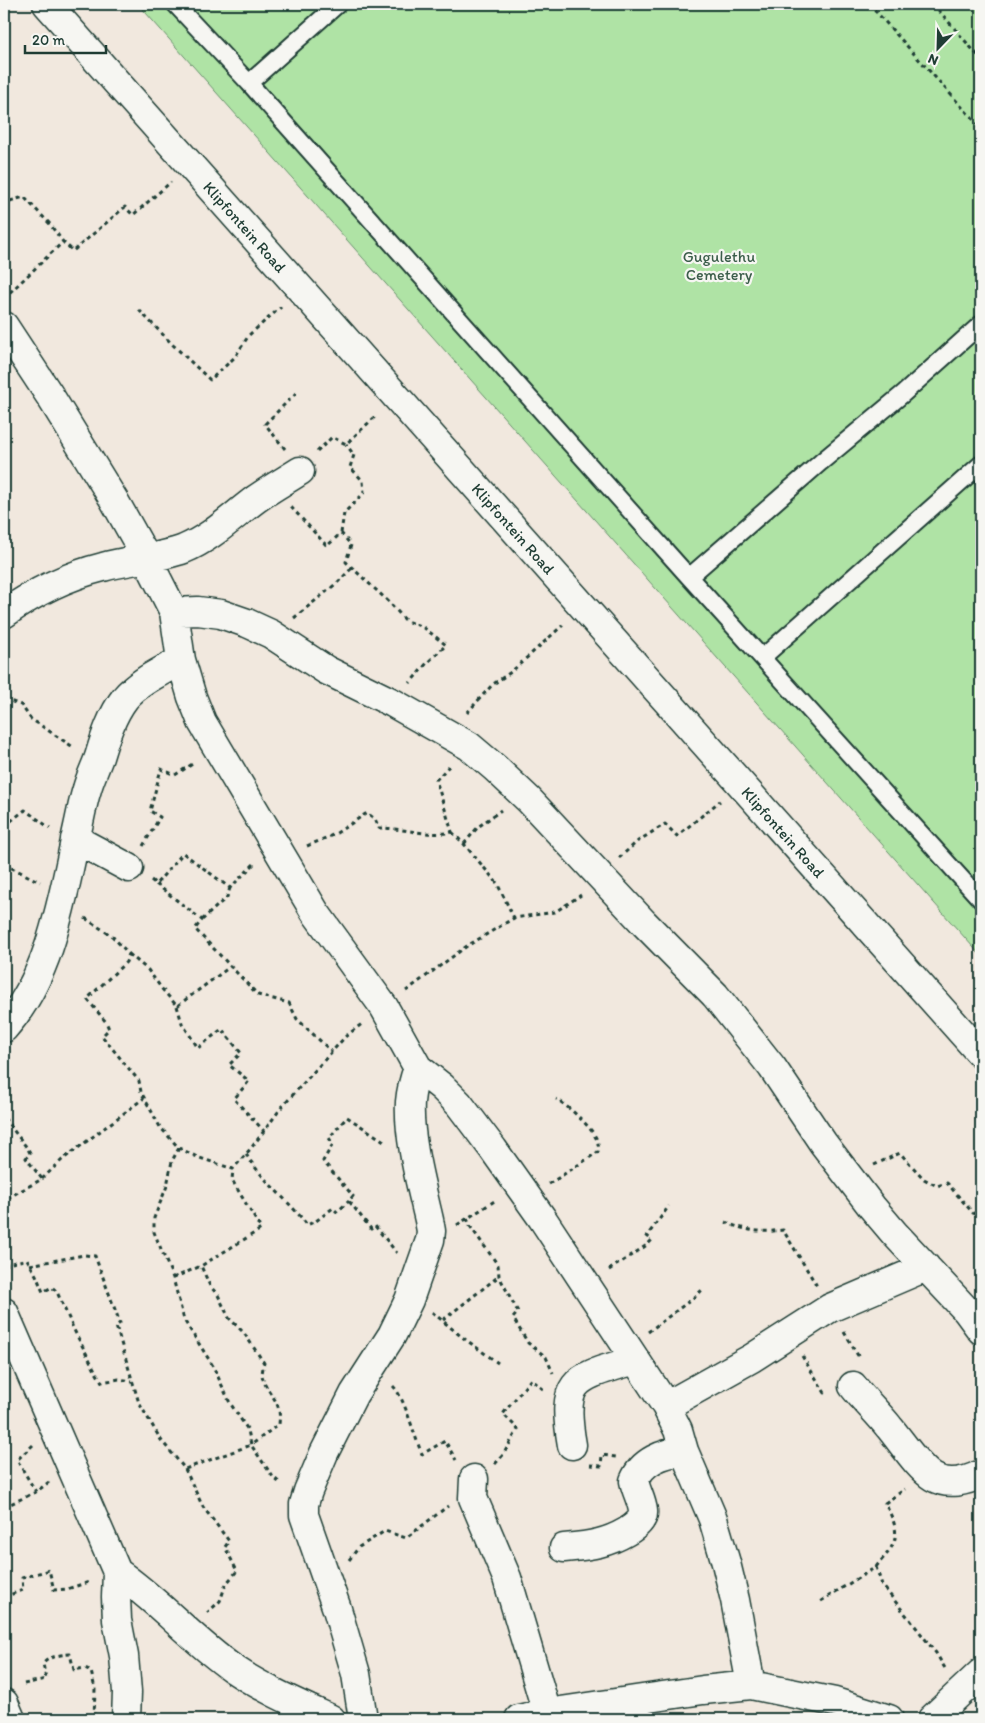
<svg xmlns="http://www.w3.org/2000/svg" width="985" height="1723" viewBox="0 0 985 1723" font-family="Itim,sans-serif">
<rect width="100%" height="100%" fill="#f1e8de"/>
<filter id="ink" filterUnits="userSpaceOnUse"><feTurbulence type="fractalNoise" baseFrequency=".02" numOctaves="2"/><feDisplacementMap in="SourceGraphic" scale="10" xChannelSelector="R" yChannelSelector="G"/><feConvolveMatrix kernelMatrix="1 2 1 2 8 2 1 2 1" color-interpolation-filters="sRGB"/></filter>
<g filter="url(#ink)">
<!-- green -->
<path fill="#afe3a5" stroke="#67906c" d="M 138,4 L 981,4 L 981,956 Z"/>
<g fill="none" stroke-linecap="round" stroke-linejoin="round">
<!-- lane casing -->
<g stroke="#1f3d34" stroke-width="20">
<path id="lane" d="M 175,4 L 249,83 L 689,577 L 981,900
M 249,83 L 338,4
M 689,577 L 821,462 L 904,393 L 981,324
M 763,657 L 981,464"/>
</g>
<!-- street casing -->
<g stroke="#1f3d34" stroke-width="31">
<path id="street" d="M 4,326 L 50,396 L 114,500 L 146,557 L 174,612 L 181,660 L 192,697 L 202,722 L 315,912 L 384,1007 L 418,1068 L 442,1087 L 459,1104 L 493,1149 L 542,1218 L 666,1406 L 678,1430 L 684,1451 L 713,1519 L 726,1563 L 735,1600 L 751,1685
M 174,612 L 198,611 L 221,614 L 247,623 L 271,634 L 326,670 L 393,703 L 469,746 L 495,768 L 529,800 L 644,923 L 715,995 L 772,1067 L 823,1143 L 872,1207 L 894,1233 L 967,1311 L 981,1330
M 4,614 C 33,593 67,576 103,567 C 128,560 160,558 184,549 C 211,538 233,516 256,499 C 270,489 286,480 300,471
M 75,839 L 129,868
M 4,1028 C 52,975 63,894 78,827 C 81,814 83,801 87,789 C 90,778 95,768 99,757 C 105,737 112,715 125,698 C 139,681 163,671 181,660
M 4,1312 L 117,1572 L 116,1597 L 117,1620 L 124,1656 L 127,1692 L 126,1719
M 853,1386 C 864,1400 878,1413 889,1427 C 901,1441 918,1468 933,1477 C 948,1486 967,1481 981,1474
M 666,1406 L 752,1358 L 830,1308 L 926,1267
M 572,1445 C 560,1377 576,1378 635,1360
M 474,1479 L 473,1498 L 507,1578 L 547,1713
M 564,1548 C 576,1547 588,1546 599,1543 C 611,1540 645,1527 643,1511 C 642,1501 636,1491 634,1481 C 642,1461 663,1453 684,1451
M 117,1572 C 158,1600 191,1639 232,1668 C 263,1689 298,1704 331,1719
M 4,1703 L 11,1719
M 363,1719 L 356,1674 L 337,1609 L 304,1515 L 304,1504 L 308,1491 L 324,1453 L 354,1394 L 392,1335 L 409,1300 L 430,1240 L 431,1231 L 429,1220 C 421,1185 408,1138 410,1102 C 411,1090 414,1079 418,1068
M 519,1719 L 547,1713 L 703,1690 L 751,1685 L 835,1702 L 889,1719
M 932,1719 L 981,1673"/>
</g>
<!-- secondary casing -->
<g stroke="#1f3d34" stroke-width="31">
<g id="secondary">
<path id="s1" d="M 47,4 L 981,1054"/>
</g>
</g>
<!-- path -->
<path stroke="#1f3d34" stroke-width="3" stroke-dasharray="4 4" stroke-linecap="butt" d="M 869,4 L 981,128
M 933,4 L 981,59
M 4,166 L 6,168 L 4,170
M 4,193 L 10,201 L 4,206
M 10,201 L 24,197 L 49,223 L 63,242
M 4,298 L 63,242 L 73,251 L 125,207 L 133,215 L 171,182
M 139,310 L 173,345 L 210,380 L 235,357 L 249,335 L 281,307
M 285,449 L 265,424 L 298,391
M 317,452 L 332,437 L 346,444 L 377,415
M 291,507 L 327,546 L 341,533 L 351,545 L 346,562 L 390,603 L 406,621 L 423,627 L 446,645 L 427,663 L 410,683
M 341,533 L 344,513 L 364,493 L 363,481 L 350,467 L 354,455 L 346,444
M 294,618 L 337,583 L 352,568
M 4,699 L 21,705 L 31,719 L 73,747
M 467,713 L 492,685 L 511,672 L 563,625
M 4,822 L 7,824 L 25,810 L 50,828
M 452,832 L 464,844 L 497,883 L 514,918
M 464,844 L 478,827 L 501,810
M 143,846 L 160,817 L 150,811 L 161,769 L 175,775 L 194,763
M 307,846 L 335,834 L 367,813 L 375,819 L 379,828 C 404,828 428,837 452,832 L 436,780 L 449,766
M 619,858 L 638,841 L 665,824 L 677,836 L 720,801
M 4,864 L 40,882
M 151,880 L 156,884 L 183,853 L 230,888 L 255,863
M 156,884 L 202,920 L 195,929 L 258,995 L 289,1003 L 297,1019 L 332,1052
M 85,918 L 112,936 L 129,954 L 126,962 L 87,999 L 106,1022 L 109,1029 L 102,1036 L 139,1081 L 141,1092 L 160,1127 L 179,1148 L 197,1157 L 233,1169 L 252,1147 L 281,1108 L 346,1036 L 363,1023
M 202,920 L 227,897 L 230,888
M 129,954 L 148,970 L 162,989 L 177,1006 L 231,966
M 406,991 L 467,946 L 514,918 L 555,912 L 581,895
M 177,1006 L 182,1023 L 198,1048 L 222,1029 L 241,1053 L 229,1065 L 249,1081 L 234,1099 L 264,1131
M 4,1118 L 28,1149 L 30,1153 L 26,1158 L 42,1179 L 4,1200
M 384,1141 L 347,1117 L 329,1138 L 333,1144 L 323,1161 L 353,1196 L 349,1201 L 371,1229 L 375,1226 L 397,1253
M 179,1148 L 172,1161 L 167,1186 L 154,1218 L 154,1232 L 173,1278 L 184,1320 L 213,1366 L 230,1403 L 248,1430 L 251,1445 L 279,1424 C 282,1400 270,1398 263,1379 C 261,1375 263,1368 264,1363 L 244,1333 L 229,1318 L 218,1295 L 210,1286 L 201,1266
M 246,1154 C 262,1181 289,1200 307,1225 L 316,1221 L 333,1208 L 337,1212 L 349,1201
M 874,1165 L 900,1153 L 924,1179 L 937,1186 L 947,1183 L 973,1213 L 981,1217
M 42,1179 L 62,1160 L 144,1098
M 549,1184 L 598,1152 C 598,1150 599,1147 598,1144 C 597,1131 567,1105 556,1099
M 467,1218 L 470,1226 L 498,1265 L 499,1276 L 518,1312 L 513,1318 L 528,1343 L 546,1357 L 553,1373
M 725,1222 C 746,1231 761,1233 783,1230 L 817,1286
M 457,1225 L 496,1200
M 4,1265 L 27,1259 L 36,1275 L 43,1292 L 52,1287 L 57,1292 L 75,1332 L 97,1374 L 102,1382 L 119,1379 L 132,1381
M 30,1265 L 84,1255 L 95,1256 L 120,1323 L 116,1326 L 139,1403 L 161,1440 L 185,1469 L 251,1445 L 273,1477 L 281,1484
M 609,1270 L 647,1245 L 652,1240 L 647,1236 L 669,1206
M 173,1278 L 201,1266 L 261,1229 L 232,1180 L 233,1169
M 432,1312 L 462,1337 L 498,1363
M 443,1320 L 499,1276
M 648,1332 L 696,1296 L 702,1290
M 844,1332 L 860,1359
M 802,1356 L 825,1393 L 827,1391
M 393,1386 C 405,1398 414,1436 422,1454 L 445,1441 L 456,1460
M 33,1445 L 17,1460 L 36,1492
M 495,1464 L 503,1455 L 518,1429 L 503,1414 L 531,1379 L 543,1389
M 590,1465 L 601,1466 L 602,1455 L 616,1457
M 185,1469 L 203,1507 L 229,1541 L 225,1547 L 237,1571 L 226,1584 L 220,1601 L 207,1613
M 4,1507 L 36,1492 L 49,1482
M 349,1560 L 359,1547 L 385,1531 L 406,1538 L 448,1506
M 876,1567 C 880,1561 885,1557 889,1551 C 902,1533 893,1520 885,1503 L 905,1489
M 4,1597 L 23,1590 L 22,1578 L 49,1570 L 54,1590 L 67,1589 L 89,1582
M 821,1601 L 876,1567 L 882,1585 L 915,1626 L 936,1653 L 946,1670
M 24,1684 L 46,1679 L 43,1664 C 49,1656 60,1655 70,1654 L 74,1670 L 85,1668 L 91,1671 L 95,1689 L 94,1719"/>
<!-- lane -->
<use href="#lane" stroke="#f6f6f2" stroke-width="16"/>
<!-- street -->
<use href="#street" stroke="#f6f6f2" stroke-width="28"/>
<!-- secondary -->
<use href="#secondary" stroke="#f6f6f2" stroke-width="28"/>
</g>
</g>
<g text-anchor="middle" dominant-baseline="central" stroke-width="4.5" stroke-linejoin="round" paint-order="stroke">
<!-- street labels -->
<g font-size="16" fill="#1f3d34" stroke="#f6f6f2">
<text stroke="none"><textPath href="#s1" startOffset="298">Klipfontein Road</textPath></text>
<text stroke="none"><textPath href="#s1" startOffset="702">Klipfontein Road</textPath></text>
<text stroke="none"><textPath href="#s1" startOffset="1108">Klipfontein Road</textPath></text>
</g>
<!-- park labels -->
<g font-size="16" fill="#3c5e4b" stroke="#f6f6f2">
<text x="719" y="256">Gugulethu<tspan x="719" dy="18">Cemetery</tspan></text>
</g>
</g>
<!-- margin -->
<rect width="985" height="1723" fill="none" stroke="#f6f6f2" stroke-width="20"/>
<rect x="10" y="10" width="965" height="1703" fill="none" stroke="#1f3d34" stroke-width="2" filter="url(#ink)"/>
<!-- north arrow -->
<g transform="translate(938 48) rotate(203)" stroke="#f6f6f2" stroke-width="4" paint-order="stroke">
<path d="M0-4L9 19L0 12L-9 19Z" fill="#1f3d34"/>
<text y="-8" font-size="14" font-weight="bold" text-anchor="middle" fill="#1f3d34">N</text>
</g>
<!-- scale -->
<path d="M25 45v8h81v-8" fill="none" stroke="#1f3d34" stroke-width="2.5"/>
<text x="32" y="45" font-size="15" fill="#1f3d34" stroke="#f6f6f2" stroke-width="4" paint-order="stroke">20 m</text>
</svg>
